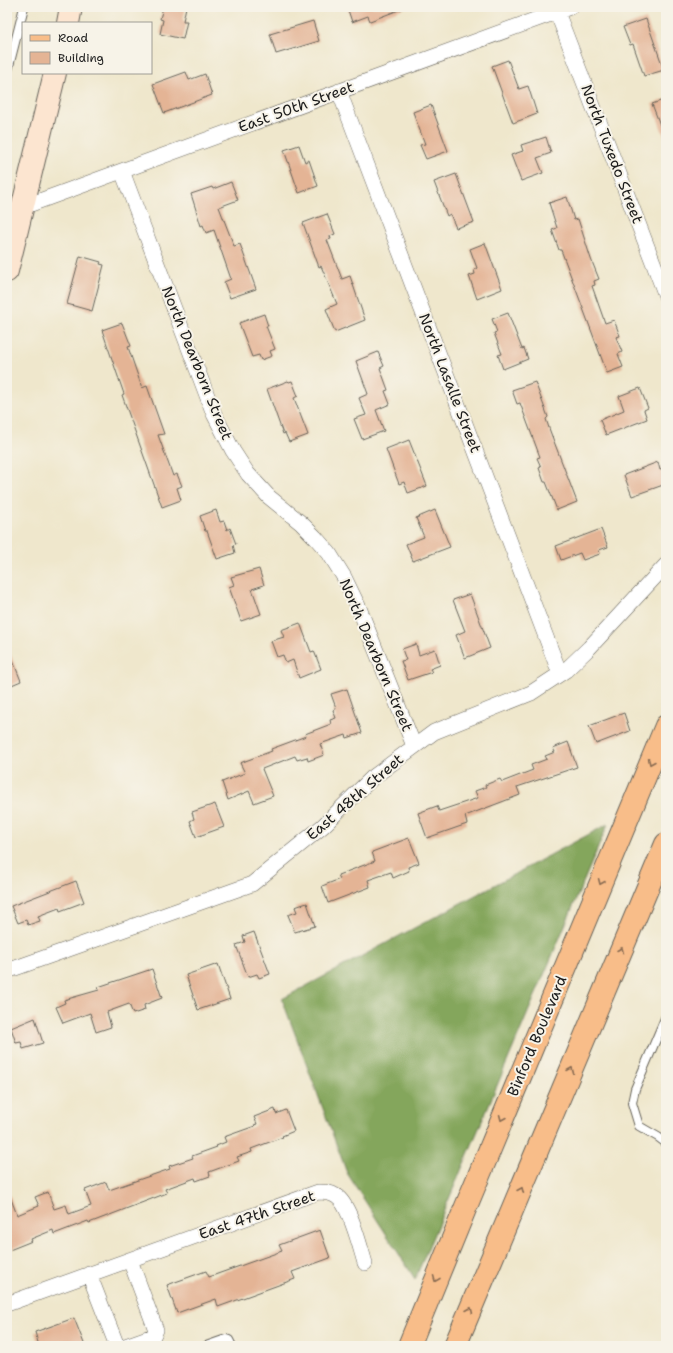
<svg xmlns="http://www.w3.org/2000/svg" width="673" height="1353" viewBox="0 0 673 1353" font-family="'Shantell Sans',sans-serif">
<rect width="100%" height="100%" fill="#f7f3e8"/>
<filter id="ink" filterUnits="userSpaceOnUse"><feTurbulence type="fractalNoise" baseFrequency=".025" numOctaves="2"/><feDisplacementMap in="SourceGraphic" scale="8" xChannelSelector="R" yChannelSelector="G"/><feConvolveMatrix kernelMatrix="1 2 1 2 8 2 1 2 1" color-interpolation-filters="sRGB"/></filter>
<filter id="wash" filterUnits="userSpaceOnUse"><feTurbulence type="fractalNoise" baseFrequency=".012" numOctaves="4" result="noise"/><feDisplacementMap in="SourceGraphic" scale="16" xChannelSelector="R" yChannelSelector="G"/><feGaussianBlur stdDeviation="0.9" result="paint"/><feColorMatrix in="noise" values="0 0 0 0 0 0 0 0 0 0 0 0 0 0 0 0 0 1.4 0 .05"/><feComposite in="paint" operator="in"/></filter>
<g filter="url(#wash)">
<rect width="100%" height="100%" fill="#efe7cc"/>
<!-- forest -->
<path fill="#84a65b" stroke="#50613c" d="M 608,824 L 415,1279 L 347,1173 L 282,999 Z"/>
<g id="blocks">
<!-- building -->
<path fill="#e4b495" d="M 163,7 L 186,7 L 183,21 L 187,21 L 183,39 L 160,34 L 163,20 L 160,19 Z
M 347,7 L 404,7 L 404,8 L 370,21 L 368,16 L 352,22 Z
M 646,19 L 664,70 L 644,76 L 633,44 L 630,45 L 623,27 Z
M 313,21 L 319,41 L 276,54 L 270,34 Z
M 508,60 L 519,89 L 528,86 L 537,114 L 513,123 L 492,66 Z
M 186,72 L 189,80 L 205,74 L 212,95 L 164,113 L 153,84 Z
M 666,99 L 666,138 L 665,138 L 652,104 Z
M 431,105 L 448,151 L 426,159 L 420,145 L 425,144 L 413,112 Z
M 546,137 L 551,153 L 537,158 L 543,173 L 521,181 L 511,155 L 523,151 L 521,145 Z
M 299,145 L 305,162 L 309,160 L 318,186 L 299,193 L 284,150 Z
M 456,174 L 474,222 L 456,228 L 450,214 L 447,216 L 434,182 Z
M 231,182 L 238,200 L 219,207 L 234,246 L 240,244 L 256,289 L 230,298 L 224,282 L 231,279 L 214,230 L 206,233 L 203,225 L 201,226 L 191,194 L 212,187 L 213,189 Z
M 567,197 L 574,220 L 578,219 L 591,259 L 599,279 L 594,281 L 595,285 L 592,286 L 605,323 L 614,320 L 620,336 L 616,337 L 622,352 L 618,354 L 623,367 L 607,373 L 584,311 L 561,250 L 559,250 L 552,230 L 557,228 L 549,203 Z
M 327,214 L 335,234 L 330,236 L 331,239 L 327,240 L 342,279 L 350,276 L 365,320 L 335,332 L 326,309 L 337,304 L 321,266 L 319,267 L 303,223 Z
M 485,243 L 502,289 L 477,299 L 469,276 L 475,274 L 474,270 L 477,268 L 470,249 Z
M 80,256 L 101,262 L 100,264 L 104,265 L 92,311 L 67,304 Z
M 508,313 L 522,349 L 524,348 L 528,359 L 503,369 L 498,355 L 502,354 L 494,333 L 497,332 L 492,319 Z
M 264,314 L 268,326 L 266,326 L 275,349 L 270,351 L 272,356 L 261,360 L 259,355 L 252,357 L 239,323 Z
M 122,323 L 131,346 L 128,347 L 142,388 L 147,386 L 164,434 L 158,435 L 173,476 L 177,474 L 182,486 L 177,488 L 181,500 L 162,507 L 122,395 L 124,394 L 102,330 Z
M 378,352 L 384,366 L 380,368 L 388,390 L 385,391 L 390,404 L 376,410 L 384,431 L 362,439 L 354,419 L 366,415 L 359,398 L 368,394 L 356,361 Z
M 288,381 L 289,382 L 292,381 L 298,396 L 294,398 L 308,435 L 289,442 L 285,433 L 283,434 L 267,389 Z
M 535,382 L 548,417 L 546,419 L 550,431 L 577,502 L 557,510 L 546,482 L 544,482 L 539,468 L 541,467 L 537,458 L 540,457 L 520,403 L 517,404 L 512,390 Z
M 640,388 L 648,408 L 644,410 L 647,419 L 606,435 L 600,420 L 624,410 L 619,396 Z
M 409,440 L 427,486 L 408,493 L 404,482 L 399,484 L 386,449 Z
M 658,462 L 660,470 L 666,467 L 666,484 L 632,496 L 624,475 Z
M 216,510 L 220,522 L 224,521 L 227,530 L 230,528 L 236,544 L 233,545 L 235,553 L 217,559 L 207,531 L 205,531 L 200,516 Z
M 435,510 L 450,547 L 413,561 L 406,544 L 424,537 L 416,518 Z
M 601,529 L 608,547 L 599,550 L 600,554 L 583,560 L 580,553 L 561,560 L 556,546 Z
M 259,569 L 264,585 L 252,589 L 261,614 L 241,621 L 229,587 L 234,585 L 231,577 Z
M 470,594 L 490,648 L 465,658 L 456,635 L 465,631 L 453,600 Z
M 300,623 L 311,652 L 314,651 L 321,669 L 299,678 L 293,660 L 286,663 L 283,655 L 277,657 L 271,641 L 284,637 L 281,630 Z
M 416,644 L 419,655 L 435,649 L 440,665 L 430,669 L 432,672 L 408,680 L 401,661 L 406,660 L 402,649 Z
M 7,648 L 8,648 L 21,681 L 7,687 Z
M 347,689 L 362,733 L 347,738 L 346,735 L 320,744 L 324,755 L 308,761 L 307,757 L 297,760 L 295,756 L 262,769 L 273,796 L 254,803 L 249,791 L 228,800 L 222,782 L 245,773 L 240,763 L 272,751 L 271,749 L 306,736 L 305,734 L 331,724 L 330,720 L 336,718 L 333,710 L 336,708 L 331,694 Z
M 624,713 L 630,731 L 596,744 L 589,726 Z
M 568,742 L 577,767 L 517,787 L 520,795 L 465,816 L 467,824 L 427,838 L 418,813 L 437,806 L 439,811 L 478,798 L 475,791 L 486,787 L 485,785 L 500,779 L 502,782 L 533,770 L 531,765 L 547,759 L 545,756 L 555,752 L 553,748 Z
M 215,804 L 224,827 L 196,837 L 190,821 L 194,819 L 192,812 Z
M 409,838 L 419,863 L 408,867 L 409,871 L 393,878 L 391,872 L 368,880 L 370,887 L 328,903 L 322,886 L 340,879 L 338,875 L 375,861 L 372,852 Z
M 76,881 L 84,902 L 60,911 L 59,908 L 38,916 L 40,921 L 28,925 L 26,920 L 18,923 L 11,906 Z
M 307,903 L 315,926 L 295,932 L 288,915 L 297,912 L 295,907 Z
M 254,932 L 270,974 L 259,978 L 257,974 L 248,977 L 236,945 L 245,942 L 243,936 Z
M 218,964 L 230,999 L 198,1010 L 186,975 Z
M 152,969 L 162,998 L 144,1005 L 145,1010 L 133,1014 L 129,1004 L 107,1012 L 111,1027 L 96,1032 L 90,1013 L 63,1023 L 56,1007 L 65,1003 L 64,1000 L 99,990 L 98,987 Z
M 35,1018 L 43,1043 L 23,1049 L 21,1042 L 16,1043 L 11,1028 Z
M 275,1109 L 276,1114 L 286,1110 L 294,1131 L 282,1136 L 283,1137 L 251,1149 L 252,1152 L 237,1157 L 239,1161 L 209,1172 L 210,1176 L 196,1181 L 195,1178 L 165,1189 L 167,1193 L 89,1223 L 88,1221 L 54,1234 L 53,1230 L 31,1239 L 32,1241 L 7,1251 L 7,1192 L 8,1191 L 17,1215 L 39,1206 L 35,1197 L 48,1192 L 54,1209 L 66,1205 L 69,1214 L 91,1206 L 85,1190 L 106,1182 L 109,1190 L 170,1169 L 169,1166 L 193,1158 L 192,1156 L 217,1147 L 216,1146 L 226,1142 L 224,1137 L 255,1126 L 254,1125 L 257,1124 L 254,1117 Z
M 320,1230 L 330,1258 L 292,1272 L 295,1279 L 218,1307 L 216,1299 L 177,1313 L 167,1285 L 206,1271 L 209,1277 L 282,1251 L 279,1245 Z
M 74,1318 L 85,1346 L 39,1346 L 35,1332 Z"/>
</g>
</g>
<g filter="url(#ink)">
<use href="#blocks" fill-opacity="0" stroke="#66635a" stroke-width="1"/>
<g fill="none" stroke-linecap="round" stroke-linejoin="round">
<!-- lane casing -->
<g stroke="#66635a" stroke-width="10">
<path id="lane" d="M 7,74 L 24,7
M 666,1016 L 635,1089 L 632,1103 L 639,1126 L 658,1137 L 666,1143
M 206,1346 L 226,1339 L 229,1340 L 232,1346"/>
</g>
<!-- street casing -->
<g stroke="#66635a" stroke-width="16">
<path id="street" d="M 557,12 L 666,296
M 339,91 L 560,674
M 122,171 L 214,414 L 233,451 L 248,474 L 269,497 L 301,523 L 315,537 L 329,553 L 344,577 L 359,608 L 414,746
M 23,207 L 570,7
M 7,971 L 252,884 L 323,826 L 372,778 L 434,732 L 531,693 L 566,670 L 589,648 L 666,565
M 89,1274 L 117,1346
M 7,1304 L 318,1192 C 324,1192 330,1192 336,1196 C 350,1204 360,1247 365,1263
M 125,1346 L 153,1336 L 156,1330 L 130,1260"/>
</g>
<!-- secondary casing -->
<g stroke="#66635a" stroke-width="24">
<path id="secondary" d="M 68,23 L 71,7
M 7,271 L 55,73"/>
</g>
<!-- primary casing -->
<g stroke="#66635a" stroke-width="24">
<path id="primary" d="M 409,1346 L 465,1209 L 666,726
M 455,1346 L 666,844"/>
</g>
<!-- lane -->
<use href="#lane" stroke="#fff" stroke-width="8"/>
<!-- street -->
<use href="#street" stroke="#fff" stroke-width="15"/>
<!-- secondary -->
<use href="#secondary" stroke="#fce5d0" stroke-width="22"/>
<!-- primary -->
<use href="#primary" stroke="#f8bd89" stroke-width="22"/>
</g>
<!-- one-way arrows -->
<defs><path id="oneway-chevron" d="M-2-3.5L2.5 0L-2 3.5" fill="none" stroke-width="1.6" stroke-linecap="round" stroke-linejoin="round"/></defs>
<g stroke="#8a6c52">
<use href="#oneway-chevron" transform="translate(651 762) rotate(113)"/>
<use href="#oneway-chevron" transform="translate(601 882) rotate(113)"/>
<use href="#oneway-chevron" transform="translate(621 950) rotate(-67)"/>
<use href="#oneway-chevron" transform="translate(571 1070) rotate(-67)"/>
<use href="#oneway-chevron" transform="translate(502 1118) rotate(113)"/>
<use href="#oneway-chevron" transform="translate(521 1190) rotate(-67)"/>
<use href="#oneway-chevron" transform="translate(436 1279) rotate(112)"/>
<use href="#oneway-chevron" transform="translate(470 1310) rotate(-67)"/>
</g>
</g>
<g text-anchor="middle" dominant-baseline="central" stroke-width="4" stroke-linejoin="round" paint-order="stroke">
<!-- street labels -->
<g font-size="15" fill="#1c1c1c" stroke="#f7f3e8">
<text transform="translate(296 107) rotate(-20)">East 50th Street</text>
<text transform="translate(612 154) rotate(69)">North Tuxedo Street</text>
<text transform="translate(197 363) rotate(68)">North Dearborn Street</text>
<text transform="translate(450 383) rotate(69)">North Lasalle Street</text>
<text transform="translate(376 655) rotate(67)">North Dearborn Street</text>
<text transform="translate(355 797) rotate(-41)">East 48th Street</text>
<text transform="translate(537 1036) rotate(-67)">Binford Boulevard</text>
<text transform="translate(257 1215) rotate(-19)">East 47th Street</text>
</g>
</g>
<!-- margin -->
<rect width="673" height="1353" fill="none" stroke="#f7f3e8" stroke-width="24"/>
<!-- legend -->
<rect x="22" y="22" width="130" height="52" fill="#f7f3e8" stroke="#9f9d96"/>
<rect x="30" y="35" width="20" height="6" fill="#f8bd89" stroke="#9f9d96"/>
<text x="58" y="42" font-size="12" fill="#1c1c1c">Road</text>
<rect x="30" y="52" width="20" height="12" fill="#e4b495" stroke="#9f9d96"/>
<text x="58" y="62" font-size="12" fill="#1c1c1c">Building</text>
</svg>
